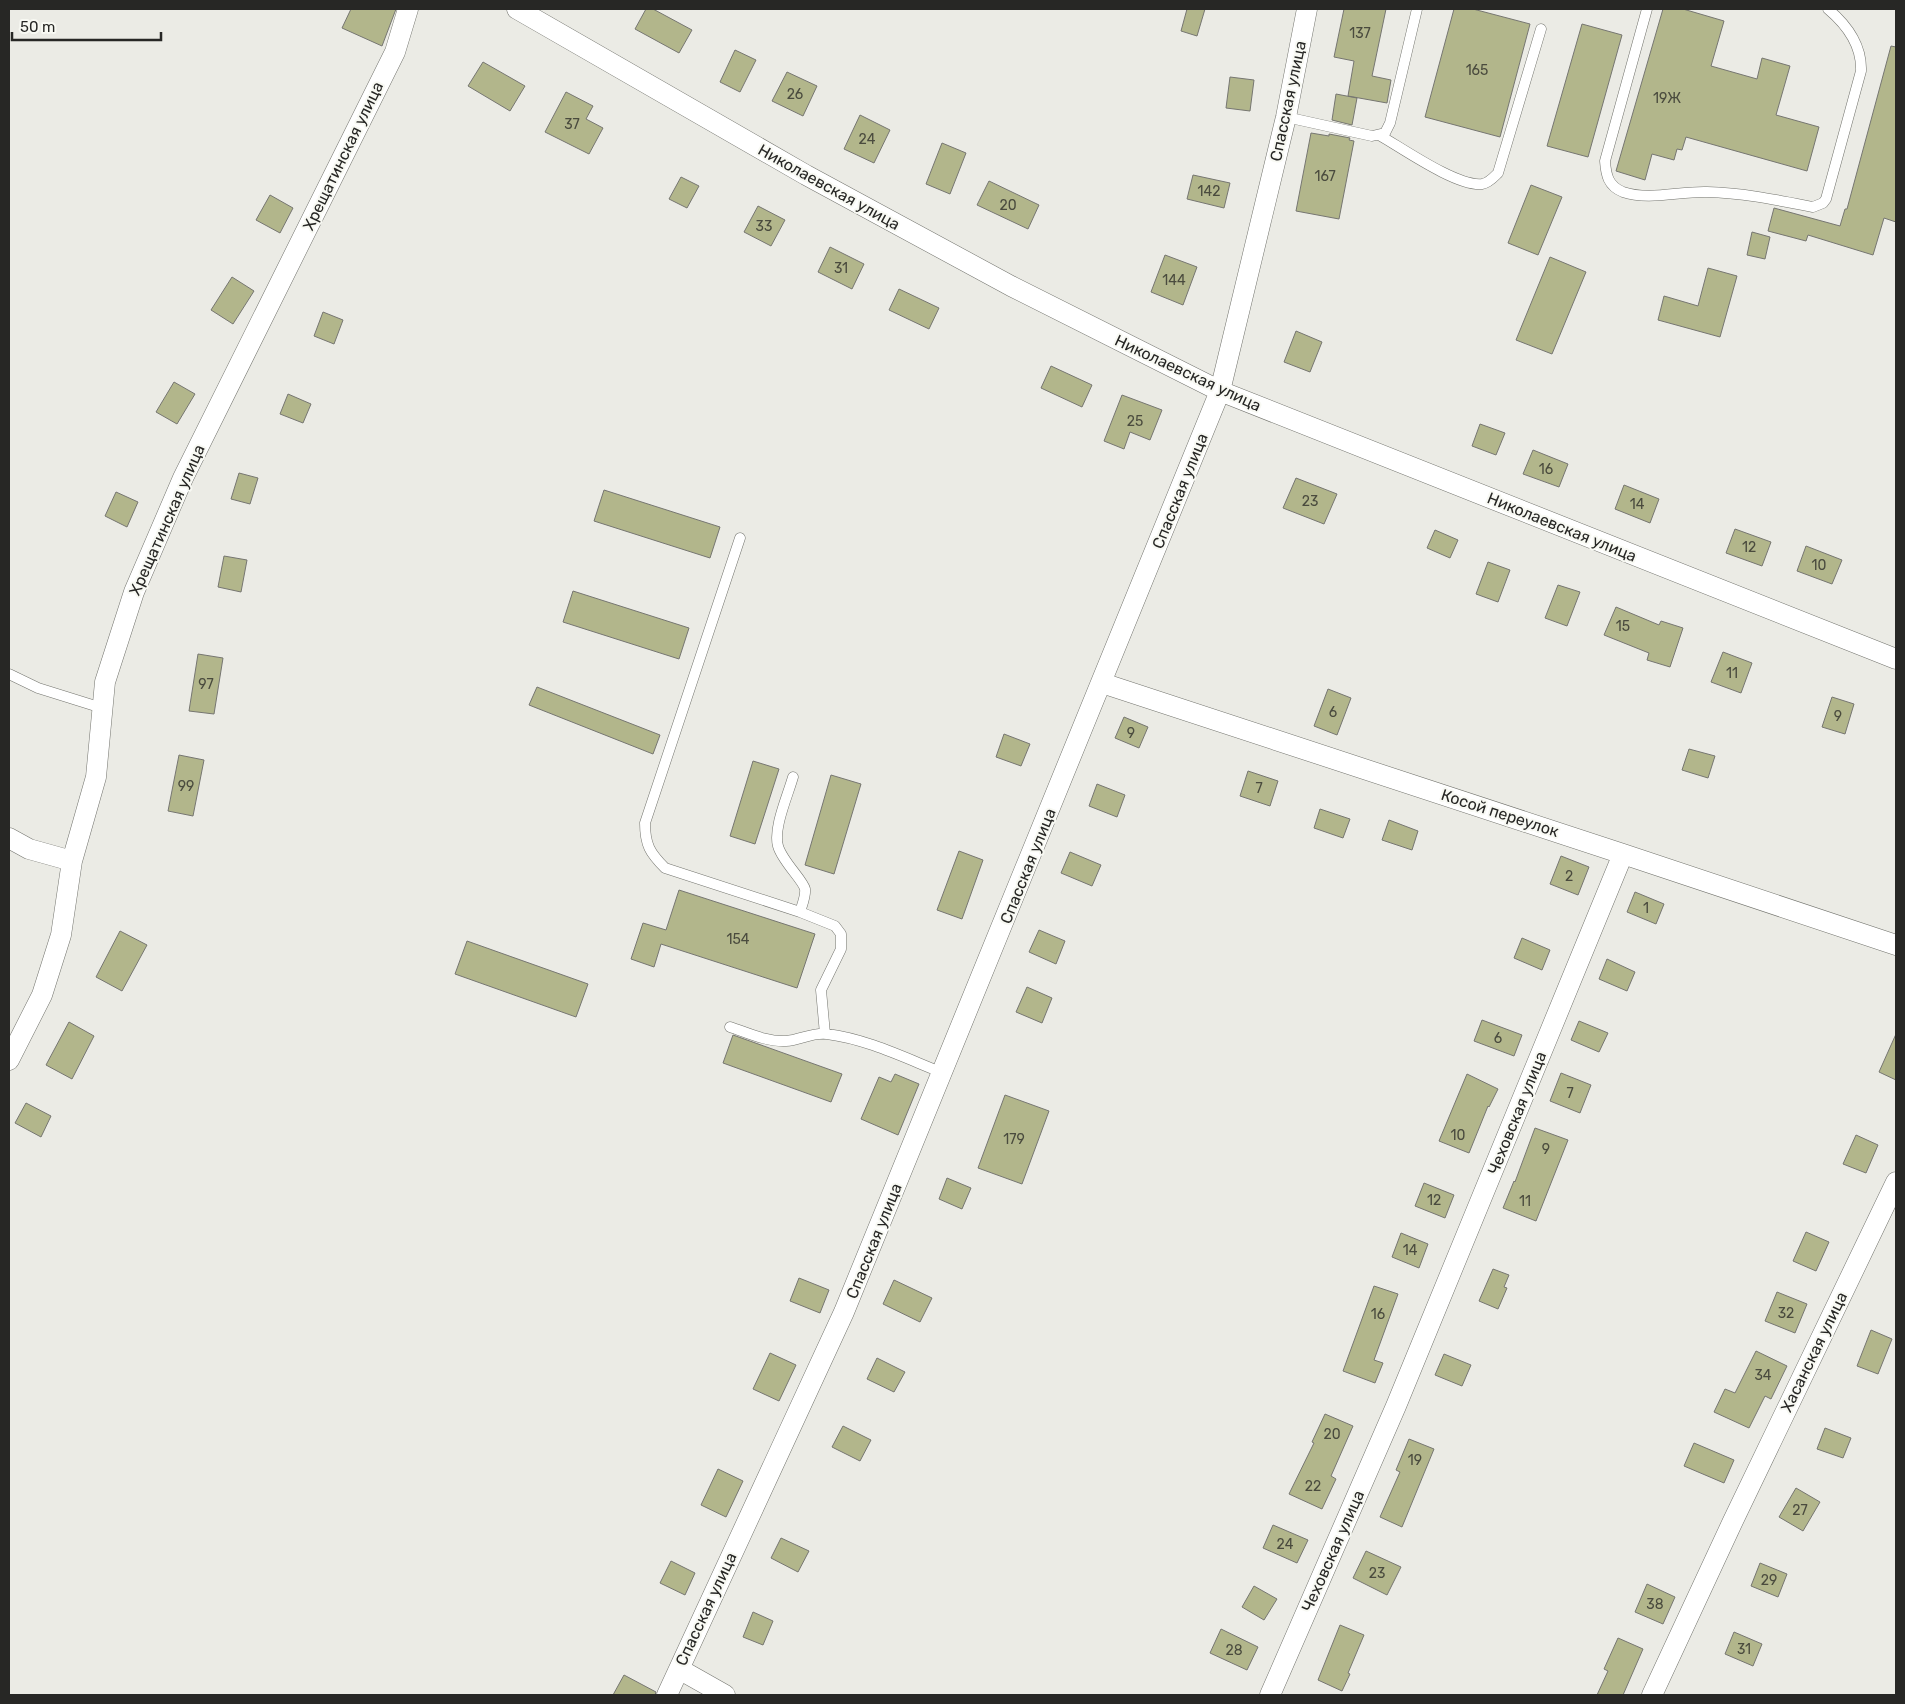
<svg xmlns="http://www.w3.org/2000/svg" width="1905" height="1704" viewBox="0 0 1905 1704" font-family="Rubik,sans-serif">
<rect width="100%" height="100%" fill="#ebebe5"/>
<!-- building -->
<path fill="#b2b68b" stroke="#767671" d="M 351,9 L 396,9 L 382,46 L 342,28 Z
M 646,9 L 653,9 L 692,30 L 679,53 L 635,29 Z
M 1187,9 L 1205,9 L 1197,36 L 1181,31 Z
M 1344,9 L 1386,9 L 1372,76 L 1391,80 L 1387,103 L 1348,96 L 1354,61 L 1334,57 Z
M 1454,9 L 1473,9 L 1530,24 L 1500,137 L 1425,117 Z
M 1663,9 L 1683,9 L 1724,21 L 1711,66 L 1757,79 L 1762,58 L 1790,66 L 1776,115 L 1819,127 L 1807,171 L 1686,137 L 1682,150 L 1677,149 L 1674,160 L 1652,154 L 1645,180 L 1616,171 Z
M 1582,24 L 1622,35 L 1588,157 L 1547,146 Z
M 1891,46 L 1896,47 L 1896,222 L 1884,218 L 1873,255 L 1808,235 L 1806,241 L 1768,231 L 1774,208 L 1840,226 L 1845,209 L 1847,209 Z
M 735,50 L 756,60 L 740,92 L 720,82 Z
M 483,62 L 525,86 L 510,111 L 468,86 Z
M 787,72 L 817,86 L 803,116 L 772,101 Z
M 1230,77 L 1254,80 L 1250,111 L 1226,108 Z
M 566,92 L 593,106 L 586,119 L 603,128 L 589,154 L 545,132 Z
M 1336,94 L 1357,98 L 1352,125 L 1332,120 Z
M 860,115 L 890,130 L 874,163 L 844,149 Z
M 1311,133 L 1329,136 L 1329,134 L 1350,138 L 1349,140 L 1354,141 L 1339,219 L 1296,211 Z
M 942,143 L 966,153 L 950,194 L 926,184 Z
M 1193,175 L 1230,183 L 1224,208 L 1187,199 Z
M 681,177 L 699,186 L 687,208 L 669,199 Z
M 989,181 L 1039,205 L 1028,229 L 977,205 Z
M 1531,185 L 1562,197 L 1538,255 L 1508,243 Z
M 270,195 L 293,208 L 280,233 L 256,220 Z
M 758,206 L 785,220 L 771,246 L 744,232 Z
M 1752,232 L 1770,237 L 1765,259 L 1747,255 Z
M 830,247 L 864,264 L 852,289 L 818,272 Z
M 1165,255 L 1197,267 L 1183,305 L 1151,292 Z
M 1550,257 L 1586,272 L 1552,354 L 1516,340 Z
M 1708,268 L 1737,276 L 1720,337 L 1658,320 L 1664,296 L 1698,306 Z
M 232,277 L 254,291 L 233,324 L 211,310 Z
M 899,289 L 939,308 L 929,329 L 889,310 Z
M 323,312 L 343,320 L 334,344 L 314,336 Z
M 1296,331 L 1322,342 L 1310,372 L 1284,362 Z
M 1051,366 L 1092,385 L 1082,407 L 1041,388 Z
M 174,382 L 195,394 L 177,424 L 156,412 Z
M 288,394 L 311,404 L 303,423 L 280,414 Z
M 1122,395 L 1162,410 L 1150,440 L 1130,432 L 1124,449 L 1104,441 Z
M 1480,424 L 1505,433 L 1496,455 L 1472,446 Z
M 1533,450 L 1568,464 L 1559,487 L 1523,474 Z
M 239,473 L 258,478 L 250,504 L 231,499 Z
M 1296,478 L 1337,494 L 1324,524 L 1283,508 Z
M 1624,485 L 1659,499 L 1650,523 L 1615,509 Z
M 604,490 L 720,527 L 710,558 L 594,521 Z
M 116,492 L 138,502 L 127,527 L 105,516 Z
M 1735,529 L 1771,542 L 1762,566 L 1726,553 Z
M 1435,530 L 1458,540 L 1450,558 L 1427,548 Z
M 1806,546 L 1842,560 L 1832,584 L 1797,571 Z
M 224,556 L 247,560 L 241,592 L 218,587 Z
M 1488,562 L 1510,570 L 1498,602 L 1476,594 Z
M 1558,585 L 1580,592 L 1567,626 L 1545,618 Z
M 573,591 L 689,628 L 679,659 L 563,622 Z
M 1616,607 L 1659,625 L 1661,621 L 1683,628 L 1670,667 L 1647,660 L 1649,653 L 1604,635 Z
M 1723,652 L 1752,663 L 1741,693 L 1711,682 Z
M 198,654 L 223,658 L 214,714 L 189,711 Z
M 537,687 L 660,735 L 653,754 L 529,705 Z
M 1328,689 L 1351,698 L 1337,735 L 1314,726 Z
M 1832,697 L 1854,704 L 1845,734 L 1822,727 Z
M 1124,717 L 1148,727 L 1139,748 L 1115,738 Z
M 1004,734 L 1030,744 L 1021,766 L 996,757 Z
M 1689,749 L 1715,756 L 1708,778 L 1682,770 Z
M 179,755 L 204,760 L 193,816 L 168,811 Z
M 753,761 L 779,769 L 755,844 L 730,836 Z
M 1248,771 L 1278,781 L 1270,806 L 1240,796 Z
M 831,775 L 861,784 L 834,874 L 805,865 Z
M 1097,784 L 1125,795 L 1117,817 L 1089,806 Z
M 1320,809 L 1350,819 L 1343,838 L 1314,828 Z
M 1389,820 L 1418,831 L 1412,850 L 1382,840 Z
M 959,851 L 983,860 L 962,919 L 937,910 Z
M 1070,852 L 1101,865 L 1092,886 L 1061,873 Z
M 1561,856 L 1589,867 L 1578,895 L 1550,884 Z
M 679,890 L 815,934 L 797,988 L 661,944 L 654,967 L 631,959 L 643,923 L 666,930 Z
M 1635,892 L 1664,904 L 1656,924 L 1627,912 Z
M 1039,930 L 1065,941 L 1056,964 L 1029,952 Z
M 120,931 L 147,945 L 122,991 L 96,977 Z
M 1522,938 L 1550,950 L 1542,970 L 1514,958 Z
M 467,941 L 588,984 L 576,1017 L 455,974 Z
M 1607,959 L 1635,972 L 1627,991 L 1599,979 Z
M 1027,987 L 1052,998 L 1042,1023 L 1016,1012 Z
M 1482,1020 L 1522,1035 L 1514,1056 L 1474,1041 Z
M 1579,1021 L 1608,1033 L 1599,1052 L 1571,1040 Z
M 69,1022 L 94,1036 L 72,1079 L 46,1065 Z
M 1896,1034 L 1896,1080 L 1879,1072 Z
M 733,1035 L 842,1074 L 831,1102 L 723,1063 Z
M 1561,1073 L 1591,1085 L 1580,1113 L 1550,1101 Z
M 895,1074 L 919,1084 L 898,1135 L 861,1119 L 879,1077 L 891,1082 Z
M 1467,1074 L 1498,1089 L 1489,1107 L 1488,1106 L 1469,1153 L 1439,1141 Z
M 1005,1095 L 1049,1111 L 1022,1184 L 978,1168 Z
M 26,1103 L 51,1116 L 41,1137 L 15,1123 Z
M 1535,1128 L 1568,1140 L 1536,1221 L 1503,1208 L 1514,1181 L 1515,1182 Z
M 1856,1135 L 1878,1145 L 1866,1173 L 1843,1164 Z
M 947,1178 L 971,1188 L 962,1209 L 939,1199 Z
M 1424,1183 L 1454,1195 L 1445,1218 L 1415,1206 Z
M 1806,1232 L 1829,1242 L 1816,1271 L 1793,1261 Z
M 1401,1233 L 1428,1244 L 1419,1268 L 1392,1257 Z
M 1493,1269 L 1509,1275 L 1504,1287 L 1507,1288 L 1498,1309 L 1479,1301 Z
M 799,1278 L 829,1290 L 820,1313 L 790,1301 Z
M 894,1280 L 932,1298 L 920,1322 L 883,1304 Z
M 1374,1286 L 1398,1294 L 1374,1360 L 1383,1363 L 1375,1383 L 1343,1371 Z
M 1777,1292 L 1807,1304 L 1795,1333 L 1765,1321 Z
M 1871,1330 L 1892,1339 L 1878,1374 L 1857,1366 Z
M 1756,1351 L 1787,1366 L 1771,1399 L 1765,1396 L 1749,1428 L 1714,1412 L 1725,1389 L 1735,1393 Z
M 770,1353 L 796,1365 L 779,1401 L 753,1389 Z
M 1444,1354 L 1471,1365 L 1462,1386 L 1435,1375 Z
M 877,1358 L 905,1372 L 894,1392 L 867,1379 Z
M 1325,1414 L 1353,1426 L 1331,1476 L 1336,1479 L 1322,1509 L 1289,1494 L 1314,1443 L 1312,1442 Z
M 843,1426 L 871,1440 L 860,1461 L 832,1447 Z
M 1825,1428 L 1851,1438 L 1843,1458 L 1817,1449 Z
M 1409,1439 L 1434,1449 L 1402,1527 L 1380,1517 L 1400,1472 L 1396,1470 Z
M 1694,1443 L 1734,1460 L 1724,1483 L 1684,1466 Z
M 718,1469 L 743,1481 L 726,1517 L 701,1505 Z
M 1796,1488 L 1820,1502 L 1803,1531 L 1779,1517 Z
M 1273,1525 L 1308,1540 L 1297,1563 L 1263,1548 Z
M 781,1538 L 809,1551 L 798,1572 L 771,1558 Z
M 1366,1551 L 1401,1567 L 1387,1595 L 1353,1578 Z
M 671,1561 L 695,1573 L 685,1595 L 660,1583 Z
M 1760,1563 L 1787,1574 L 1778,1597 L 1751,1586 Z
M 1647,1584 L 1675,1597 L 1663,1624 L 1635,1612 Z
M 1254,1586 L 1277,1599 L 1264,1620 L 1242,1607 Z
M 753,1612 L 773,1621 L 763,1645 L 743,1637 Z
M 1340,1625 L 1364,1635 L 1348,1673 L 1350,1674 L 1342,1691 L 1318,1680 Z
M 1221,1629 L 1258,1647 L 1247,1670 L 1210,1653 Z
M 1734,1632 L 1762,1644 L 1753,1666 L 1725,1654 Z
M 1618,1638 L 1643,1649 L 1623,1695 L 1597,1695 L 1608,1671 L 1604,1669 Z
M 624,1675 L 656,1692 L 655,1695 L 613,1695 Z"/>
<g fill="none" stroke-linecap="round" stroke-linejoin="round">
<!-- service casing -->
<g stroke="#73746e" stroke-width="11">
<path id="service" d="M 1647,9 L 1605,161 C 1606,175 1608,186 1623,192 C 1649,201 1680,191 1707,192 C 1744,193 1777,200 1813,207 L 1823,203 L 1826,199 L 1861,71 C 1862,45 1847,25 1828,9
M 1286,117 L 1372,136 L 1385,133 L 1390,123 L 1417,9
M 1379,135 C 1402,148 1457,187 1482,184 C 1489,183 1494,177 1498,173 L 1541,29
M 740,538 L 645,823 C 645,845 650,853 665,868 L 800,912 L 835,926 L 841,934 L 841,949 L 821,990 L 825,1034
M 9,674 L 38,688 L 102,708
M 793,777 C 788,795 773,828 778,846 C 782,861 803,880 805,889 C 806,896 802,905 800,912
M 730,1027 C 748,1033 767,1042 786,1041 C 800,1040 813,1032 827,1034 C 867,1039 905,1058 943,1073"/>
</g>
<!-- minor casing -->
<g stroke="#73746e" stroke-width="21">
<path id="minor" d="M 517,9 L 806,175 L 1011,286 L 1220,391 L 1896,659
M 1102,683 L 1623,854 L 1896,945
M 9,838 L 29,849 L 72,861
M 9,1060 L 42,995 L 61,935 L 72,861 L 96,777 L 105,682 L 134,592 L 183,478 L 395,52 L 408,9
M 679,1669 L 725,1695
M 667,1695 L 844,1312 L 1220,391 L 1286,117 L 1307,9
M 1270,1695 L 1396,1406 L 1623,854
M 1652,1695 L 1732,1523 L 1896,1182"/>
</g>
<!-- service -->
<use href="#service" stroke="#fff" stroke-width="10"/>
<!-- minor -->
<use href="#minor" stroke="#fff" stroke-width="20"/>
</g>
<g text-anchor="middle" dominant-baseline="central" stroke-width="4" stroke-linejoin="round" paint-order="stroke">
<!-- number labels -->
<g font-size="14" fill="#4a4b3e">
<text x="1360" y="33">137</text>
<text x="1477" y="70">165</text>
<text x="795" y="94">26</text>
<text x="1667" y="98">19Ж</text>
<text x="572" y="124">37</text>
<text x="867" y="139">24</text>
<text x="1325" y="176">167</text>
<text x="1209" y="191">142</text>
<text x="1008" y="205">20</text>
<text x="764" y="226">33</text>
<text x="841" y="268">31</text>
<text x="1174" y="280">144</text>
<text x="1135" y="421">25</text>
<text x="1546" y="469">16</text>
<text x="1310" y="501">23</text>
<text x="1637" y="504">14</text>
<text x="1749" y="547">12</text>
<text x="1819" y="565">10</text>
<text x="1623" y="626">15</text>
<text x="1732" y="673">11</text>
<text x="206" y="684">97</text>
<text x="1333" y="712">6</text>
<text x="1838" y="716">9</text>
<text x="1131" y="733">9</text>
<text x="186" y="786">99</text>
<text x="1259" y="788">7</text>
<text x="1569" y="876">2</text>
<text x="1646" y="908">1</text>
<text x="738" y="939">154</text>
<text x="1498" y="1038">6</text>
<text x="1570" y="1093">7</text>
<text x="1458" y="1135">10</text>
<text x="1014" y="1139">179</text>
<text x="1546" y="1149">9</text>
<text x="1434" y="1200">12</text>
<text x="1525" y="1201">11</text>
<text x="1410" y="1250">14</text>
<text x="1786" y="1313">32</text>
<text x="1378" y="1314">16</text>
<text x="1763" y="1375">34</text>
<text x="1332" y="1434">20</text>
<text x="1415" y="1460">19</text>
<text x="1313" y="1486">22</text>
<text x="1800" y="1510">27</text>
<text x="1285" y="1544">24</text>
<text x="1377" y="1573">23</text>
<text x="1769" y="1580">29</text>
<text x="1655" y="1604">38</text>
<text x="1744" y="1649">31</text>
<text x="1234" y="1650">28</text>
</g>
<!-- street labels -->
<g font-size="16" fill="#272725" stroke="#f8f9f3">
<text transform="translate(1288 101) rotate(-78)">Спасская улица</text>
<text transform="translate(343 156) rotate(-64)">Хрещатинская улица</text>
<text transform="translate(829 187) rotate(29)">Николаевская улица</text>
<text transform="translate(1188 373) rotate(25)">Николаевская улица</text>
<text transform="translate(1180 491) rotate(-68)">Спасская улица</text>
<text transform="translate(167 520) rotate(-66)">Хрещатинская улица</text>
<text transform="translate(1562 527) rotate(22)">Николаевская улица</text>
<text transform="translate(1500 813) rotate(18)">Косой переулок</text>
<text transform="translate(1028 866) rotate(-68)">Спасская улица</text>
<text transform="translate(1517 1113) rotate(-68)">Чеховская улица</text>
<text transform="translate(874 1241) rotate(-68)">Спасская улица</text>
<text transform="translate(1814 1352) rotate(-64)">Хасанская улица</text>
<text transform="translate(1333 1551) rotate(-66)">Чеховская улица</text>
<text transform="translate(706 1609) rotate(-65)">Спасская улица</text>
</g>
</g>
<!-- border -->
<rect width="1905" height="1704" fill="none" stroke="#272725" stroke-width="20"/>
<!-- scale -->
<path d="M12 32v8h149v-8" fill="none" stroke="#272725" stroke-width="2.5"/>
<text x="20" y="32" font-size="15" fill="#272725" stroke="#f8f9f3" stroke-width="4" paint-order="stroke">50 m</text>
</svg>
